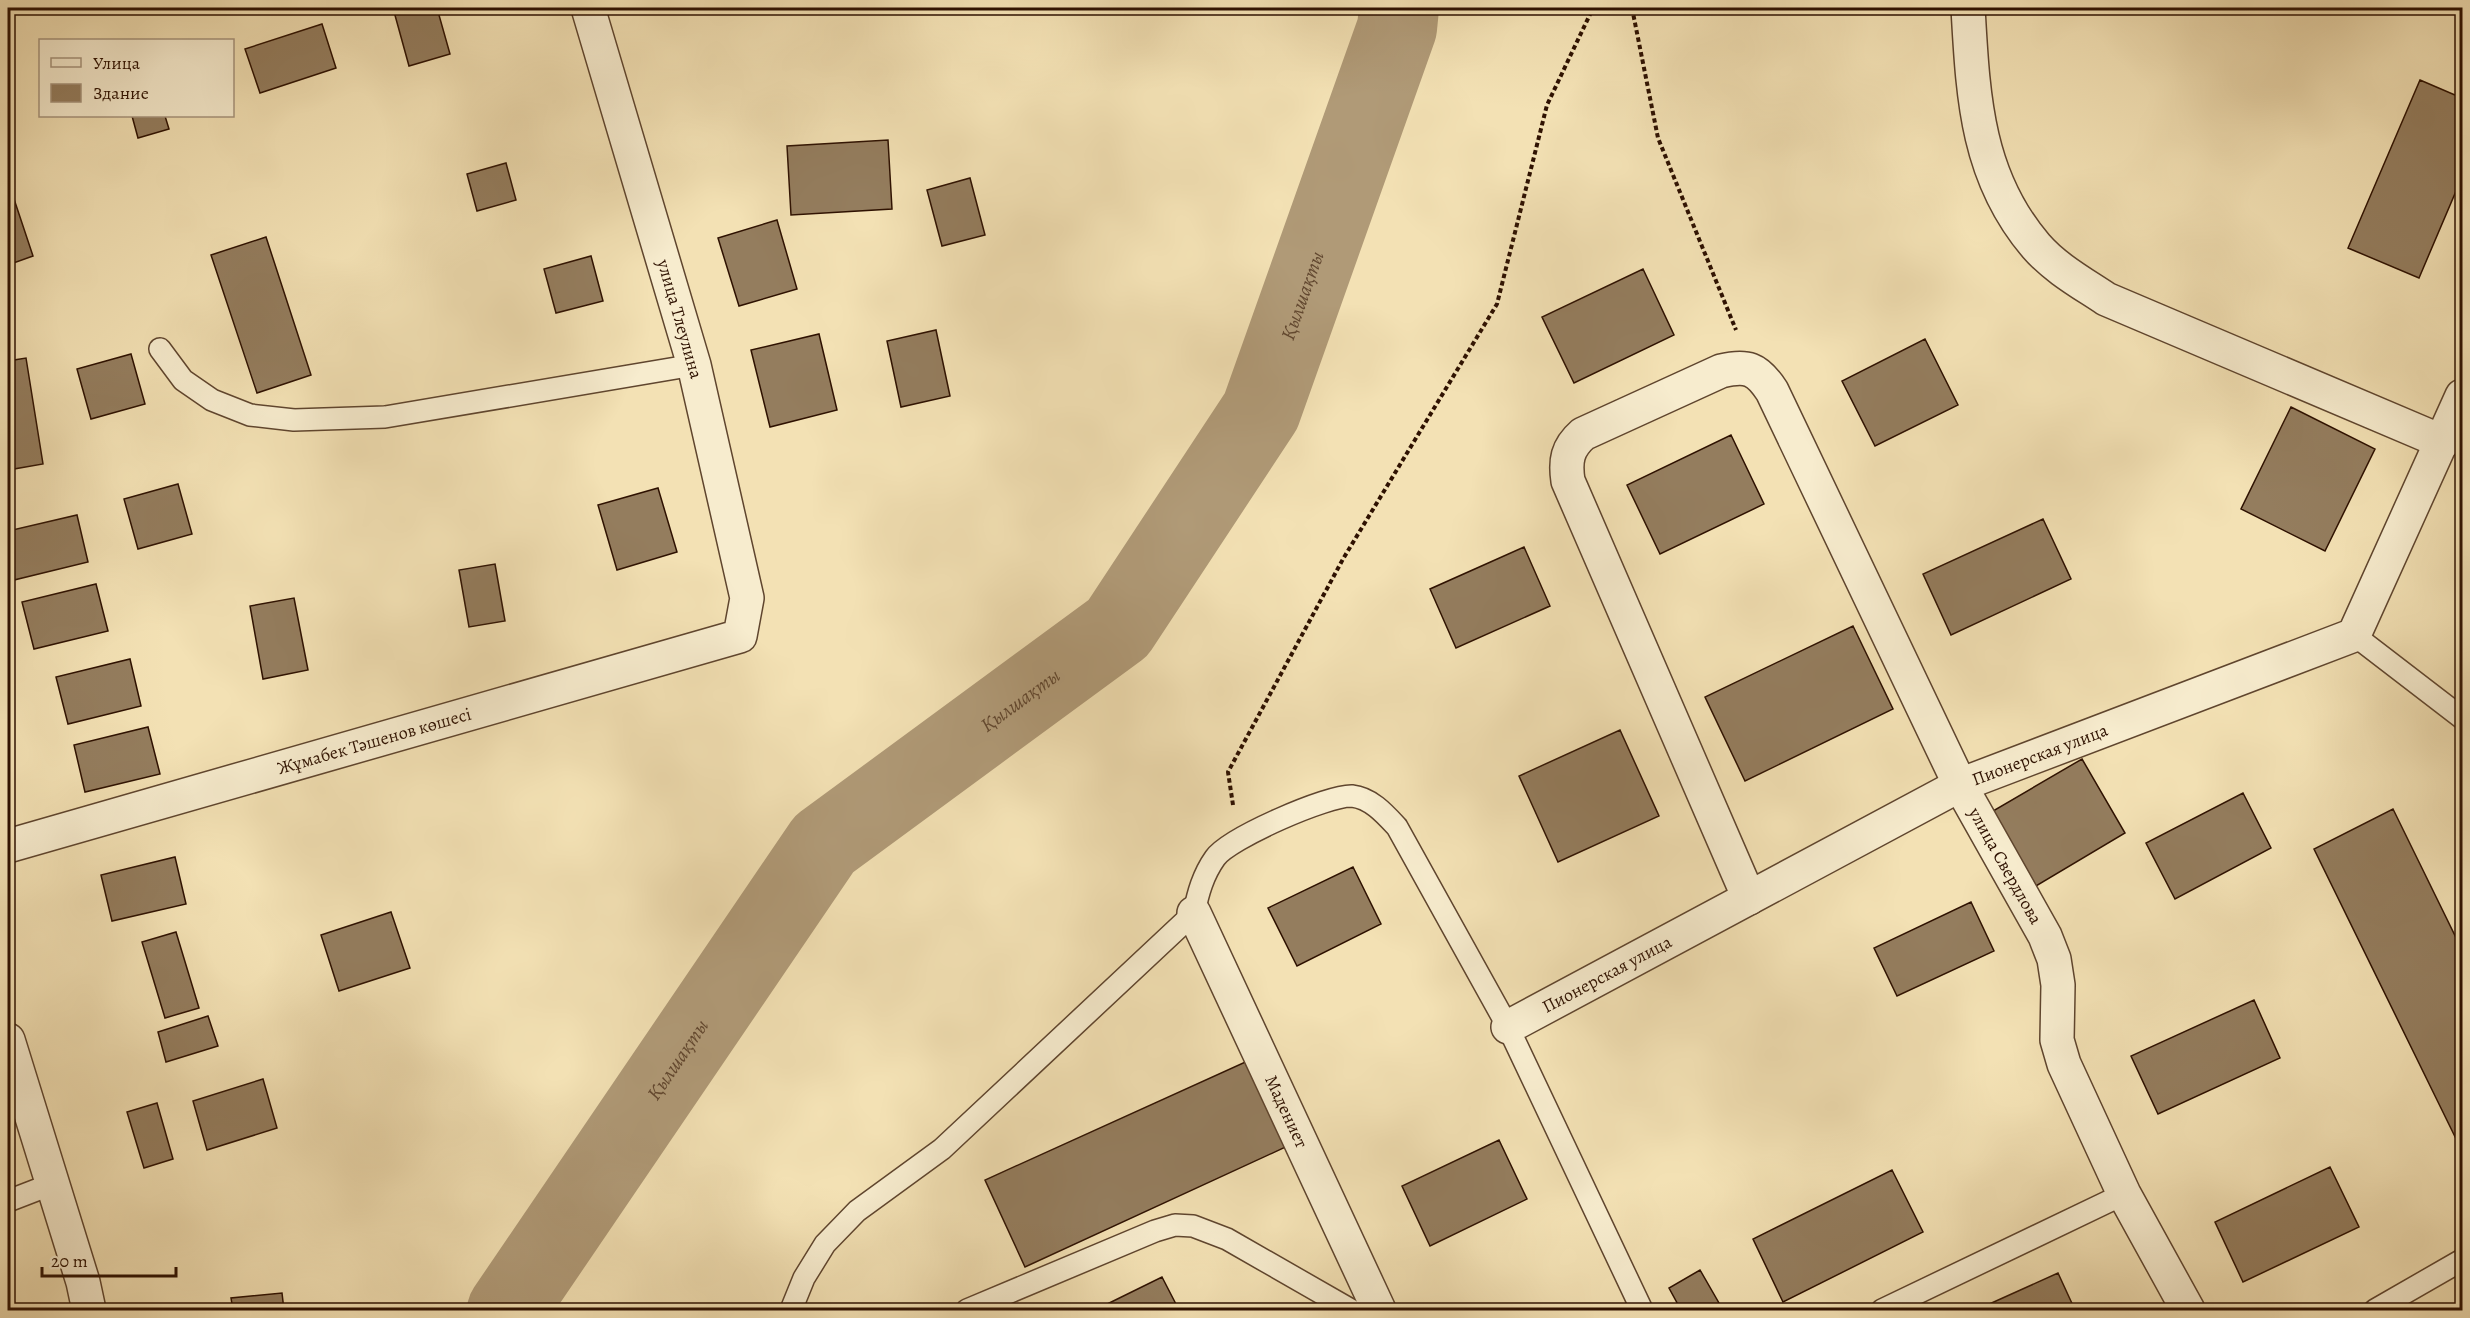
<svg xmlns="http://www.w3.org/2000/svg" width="2470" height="1318" viewBox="0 0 2470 1318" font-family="Alegreya,serif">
<rect width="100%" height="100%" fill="#f3e1b4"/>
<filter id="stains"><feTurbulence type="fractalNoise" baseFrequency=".00333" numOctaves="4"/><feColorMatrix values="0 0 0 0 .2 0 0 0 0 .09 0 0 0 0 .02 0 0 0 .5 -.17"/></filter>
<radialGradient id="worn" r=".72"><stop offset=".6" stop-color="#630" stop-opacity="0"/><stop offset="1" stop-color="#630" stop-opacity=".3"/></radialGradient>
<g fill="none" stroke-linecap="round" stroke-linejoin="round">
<!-- river -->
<path stroke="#b09a77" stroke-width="80" id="s1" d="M 507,1310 L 824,844 L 1118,628 L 1261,411 L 1397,28 L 1399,8"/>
</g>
<!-- building -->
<path fill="#947d5e" stroke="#2e1101" stroke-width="1.5" d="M 393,8 L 437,8 L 450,54 L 409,66 Z
M 322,24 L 336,68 L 260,93 L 245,49 Z
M 2420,80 L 2462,98 L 2462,177 L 2419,278 L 2348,248 Z
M 132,116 L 165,116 L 169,129 L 138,138 Z
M 888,140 L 892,209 L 791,215 L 787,146 Z
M 506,163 L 516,200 L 477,211 L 467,174 Z
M 970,178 L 985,235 L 942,246 L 927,190 Z
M 12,193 L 33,256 L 8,265 L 8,195 Z
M 777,220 L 797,289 L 739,306 L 718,238 Z
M 266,237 L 311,375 L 257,393 L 211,255 Z
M 591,256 L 603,301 L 556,313 L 544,269 Z
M 1643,269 L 1674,335 L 1574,383 L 1542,317 Z
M 936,330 L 950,396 L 901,407 L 887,341 Z
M 819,334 L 837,410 L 770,427 L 751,350 Z
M 1925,339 L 1958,405 L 1875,446 L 1842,381 Z
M 131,354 L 145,404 L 91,419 L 77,369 Z
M 26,358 L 43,464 L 8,470 L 8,361 Z
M 2291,407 L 2375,449 L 2325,551 L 2241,509 Z
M 1731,435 L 1764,504 L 1660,554 L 1627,485 Z
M 178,484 L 192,534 L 138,549 L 124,499 Z
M 658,488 L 677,552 L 617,570 L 598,505 Z
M 77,515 L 88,562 L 14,580 L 8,552 L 8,531 Z
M 2043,519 L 2071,579 L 1951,635 L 1923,574 Z
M 1524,547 L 1550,606 L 1456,648 L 1430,589 Z
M 495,564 L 505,621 L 469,627 L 459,570 Z
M 96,584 L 108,631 L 34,649 L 22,602 Z
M 294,598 L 308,670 L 263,679 L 250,606 Z
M 1853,626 L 1893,709 L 1745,781 L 1705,697 Z
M 130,659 L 141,706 L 68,724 L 56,677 Z
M 148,727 L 160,774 L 85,792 L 74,745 Z
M 1620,730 L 1659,816 L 1558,862 L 1519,776 Z
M 2082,759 L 2125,833 L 2036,886 L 1993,811 Z
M 2243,793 L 2271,848 L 2175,899 L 2146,843 Z
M 2393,809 L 2462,950 L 2462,1151 L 2314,849 Z
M 175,857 L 186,904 L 112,921 L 101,875 Z
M 1353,867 L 1381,924 L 1297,966 L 1268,908 Z
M 1971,902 L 1994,951 L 1897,996 L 1874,948 Z
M 391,912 L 410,968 L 339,991 L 321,935 Z
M 176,932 L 199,1008 L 165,1018 L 142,942 Z
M 2254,1000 L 2280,1058 L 2158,1114 L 2131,1056 Z
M 208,1016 L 218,1046 L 166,1062 L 158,1032 Z
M 1252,1059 L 1290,1145 L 1025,1267 L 985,1180 Z
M 263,1079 L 277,1128 L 207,1150 L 193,1101 Z
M 157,1103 L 173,1159 L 144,1168 L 127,1112 Z
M 1499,1140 L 1527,1199 L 1430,1246 L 1402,1186 Z
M 2330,1167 L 2359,1227 L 2243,1282 L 2215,1222 Z
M 1892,1170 L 1923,1232 L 1783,1302 L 1753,1239 Z
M 1700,1270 L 1723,1310 L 1681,1310 L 1669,1288 Z
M 2058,1273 L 2075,1310 L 1976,1310 Z
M 1162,1277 L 1179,1310 L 1095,1310 Z
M 11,1284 L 16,1310 L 8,1310 L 8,1285 Z
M 282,1293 L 284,1310 L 233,1310 L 231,1298 Z"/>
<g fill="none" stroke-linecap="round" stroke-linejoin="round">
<!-- service casing -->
<g stroke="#5f452e" stroke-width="24">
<path id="service" d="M 160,349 L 183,380 L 212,400 L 250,415 L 294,420 L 385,417 L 694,365
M 2354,635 L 2462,718
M 8,1201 L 52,1184
M 791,1310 L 804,1278 L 825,1244 L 857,1211 L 942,1149 L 1194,913 C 1198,893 1203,875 1215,858 C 1229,838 1328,795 1352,796 C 1371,798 1385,814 1397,827 L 1508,1027 L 1642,1310
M 967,1310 L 1155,1231 L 1175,1225 L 1193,1226 L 1227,1239 L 1351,1310
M 1882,1310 L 2124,1194
M 2375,1310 L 2462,1260"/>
</g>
<!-- minor casing -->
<g stroke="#5f452e" stroke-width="36">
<g id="minor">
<path d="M 1968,8 C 1973,95 1976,176 2036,246 C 2055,268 2082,283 2106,299 L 2443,442"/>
<path id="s2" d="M 8,846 L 740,636 L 747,598 L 694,365 L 588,8"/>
<path id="s3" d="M 1749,898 L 1568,481 C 1565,461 1567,448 1583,434 L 1721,371 C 1747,365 1757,368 1772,391 L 1960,785 L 2045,936 L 2054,959 L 2058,985 L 2057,1040 L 2064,1064 L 2124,1194 L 2188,1310"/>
<path id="s4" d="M 1194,913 L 1379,1310"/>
<path id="s5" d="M 1508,1027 L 1960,785 L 2354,635 L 2462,396"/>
<path d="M 8,1040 L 83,1282 L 89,1310"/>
</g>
</g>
<!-- path -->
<path stroke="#2e1101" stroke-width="4" stroke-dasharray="4.5 3" stroke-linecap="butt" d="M 1632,8 L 1658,138 L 1736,330
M 1233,805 L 1228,772 L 1343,559 L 1497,304 L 1547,105 L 1593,8"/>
<!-- service -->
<use href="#service" stroke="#f7ecce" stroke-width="21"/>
<!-- minor -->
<use href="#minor" stroke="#f7ecce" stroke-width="33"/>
</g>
<g text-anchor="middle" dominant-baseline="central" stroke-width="6" stroke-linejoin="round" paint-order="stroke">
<!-- street labels -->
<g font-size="18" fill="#2e1101" stroke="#f7ecce">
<text transform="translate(680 319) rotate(74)">улица Тлеулина</text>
<text stroke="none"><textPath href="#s2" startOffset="381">Жұмабек Тәшенов көшесі</textPath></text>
<text stroke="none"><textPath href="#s5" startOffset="598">Пионерская улица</textPath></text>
<text stroke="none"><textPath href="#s3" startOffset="1248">улица Свердлова</textPath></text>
<text stroke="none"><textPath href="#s5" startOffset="112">Пионерская улица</textPath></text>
<text stroke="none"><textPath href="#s4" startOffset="219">Мадениет</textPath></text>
</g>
<!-- water labels -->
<g font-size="20" font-style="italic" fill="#624830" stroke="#f7ecce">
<text stroke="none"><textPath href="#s1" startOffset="1311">Қылшақты</textPath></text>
<text stroke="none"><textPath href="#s1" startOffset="807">Қылшақты</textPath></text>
<text stroke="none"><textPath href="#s1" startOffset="303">Қылшақты</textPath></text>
</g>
</g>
<!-- margin -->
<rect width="2470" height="1318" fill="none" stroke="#f3e1b4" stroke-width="30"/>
<rect x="9" y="9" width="2452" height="1300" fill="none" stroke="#2e1101" stroke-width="3"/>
<rect x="15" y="15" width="2440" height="1288" fill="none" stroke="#2e1101" stroke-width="1.5"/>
<!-- legend -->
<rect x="39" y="39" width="195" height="78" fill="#f7ecce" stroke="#a7947c" stroke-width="1.5"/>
<rect x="51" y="58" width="30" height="9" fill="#f7ecce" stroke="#a7947c" stroke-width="1.5"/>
<text x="93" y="69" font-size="18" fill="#2e1101">Улица</text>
<rect x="51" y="84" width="30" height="18" fill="#947d5e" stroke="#a7947c" stroke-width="1.5"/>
<text x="93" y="99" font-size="18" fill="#2e1101">Здание</text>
<!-- scale -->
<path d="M42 1267v9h134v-9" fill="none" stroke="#2e1101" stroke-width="3"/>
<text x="51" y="1267" font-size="18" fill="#2e1101" stroke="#f7ecce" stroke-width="4.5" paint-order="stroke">20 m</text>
<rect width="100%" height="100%" filter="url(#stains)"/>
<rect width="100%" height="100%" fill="url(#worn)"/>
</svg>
